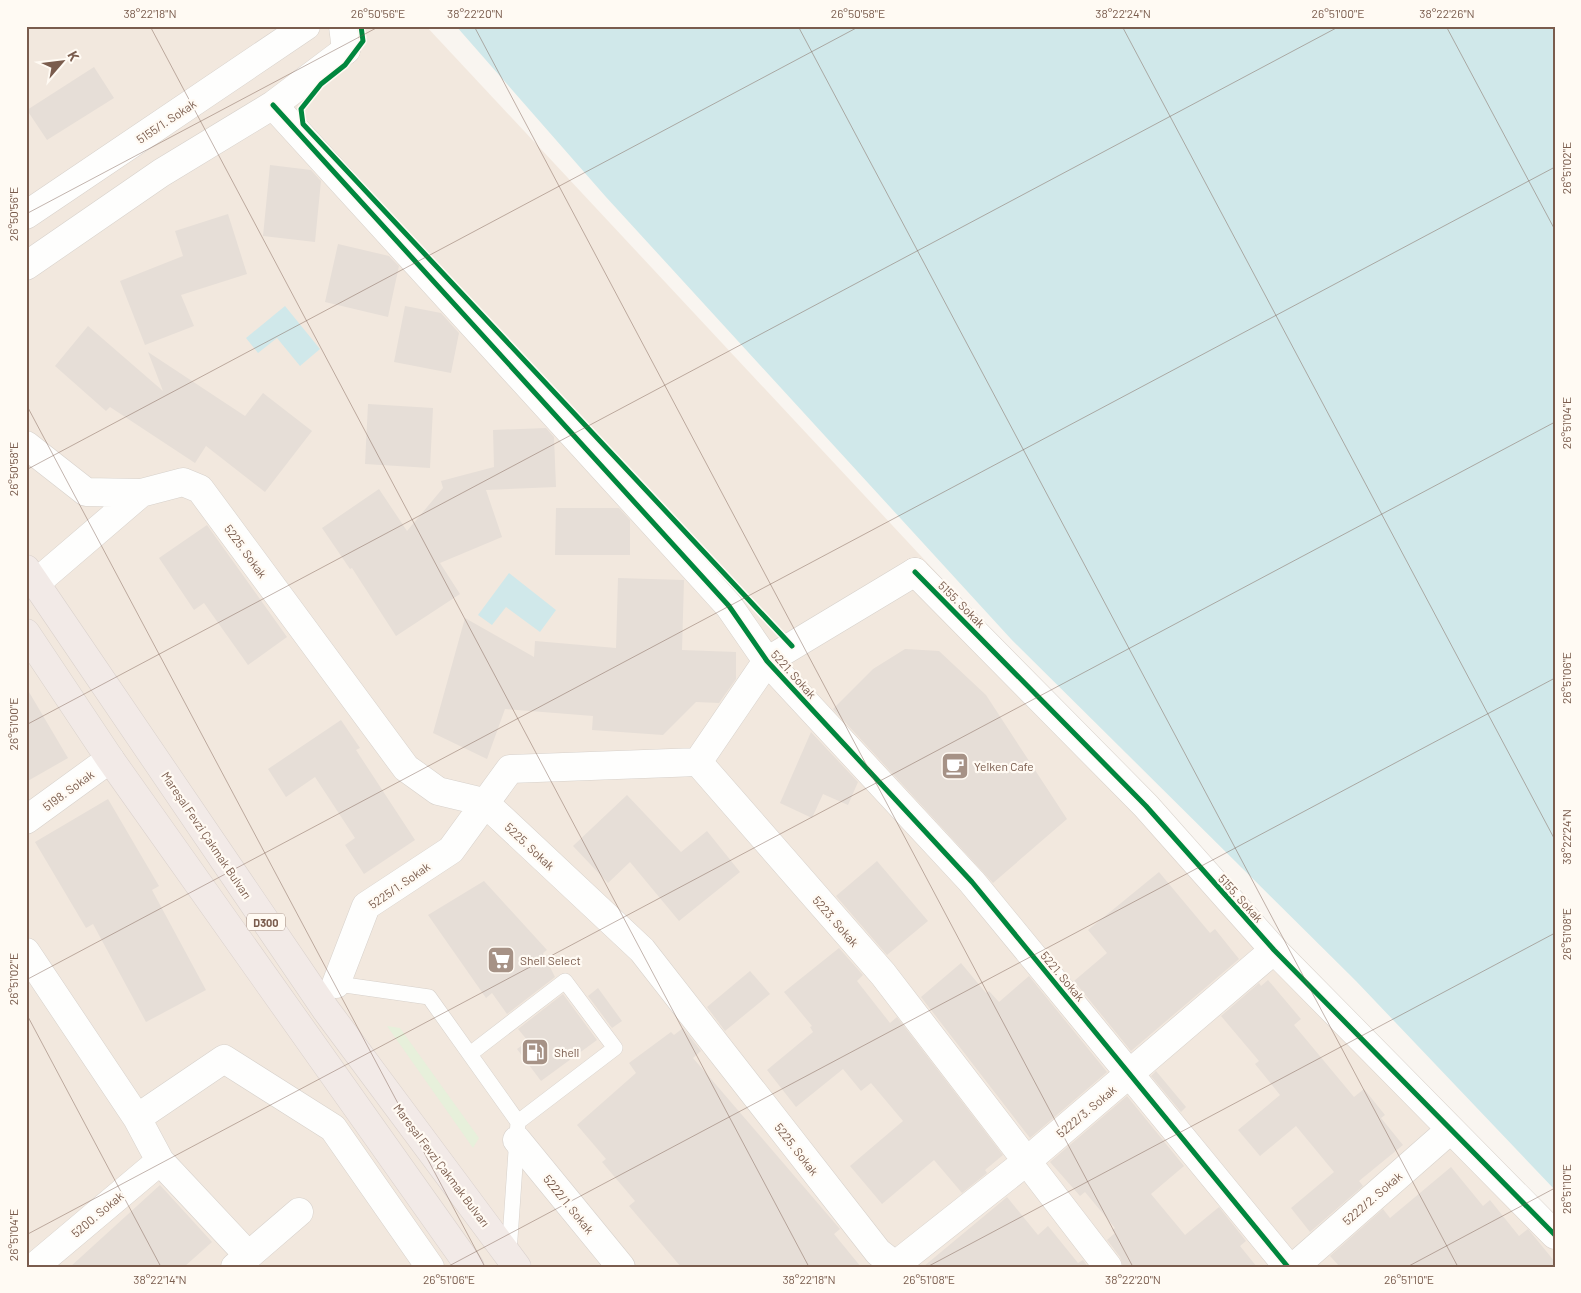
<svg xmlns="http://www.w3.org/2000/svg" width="1581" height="1293" viewBox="0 0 1581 1293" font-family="Barlow,sans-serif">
<rect width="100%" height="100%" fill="#f9f5f0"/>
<!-- residential -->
<path fill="#f2e8de" d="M 26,26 L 426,26 L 1555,1235 L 1555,1267 L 26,1267 Z"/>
<!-- green -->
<path fill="#e7f0db" d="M 387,1026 L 400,1028 L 479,1138 L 473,1148 Z"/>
<!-- water -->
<path fill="#d0e8ea" d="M 456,26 L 1555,26 L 1555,1190 L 1356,981 L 1011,639 L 606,197 Z
M 285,306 L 320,349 L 300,366 L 277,338 L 258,353 L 246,338 Z
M 509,573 L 556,610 L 540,632 L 506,607 L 492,625 L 478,615 Z"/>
<!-- building -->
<path fill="#e6ded7" d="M 94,67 L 114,98 L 47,140 L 27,110 Z
M 270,165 L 311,170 L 321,181 L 315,242 L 263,236 Z
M 228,214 L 247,274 L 181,295 L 194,326 L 145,345 L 120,281 L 183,256 L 175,231 Z
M 338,244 L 389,256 L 399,266 L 388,317 L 325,302 Z
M 405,306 L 441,313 L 459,333 L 451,373 L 394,362 Z
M 88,326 L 163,391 L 148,352 L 245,416 L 263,393 L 312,431 L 265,492 L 206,446 L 195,463 L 110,407 L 106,411 L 55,366 Z
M 368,404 L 433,408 L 430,468 L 365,464 Z
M 546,428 L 554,437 L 556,487 L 486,490 L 502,537 L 440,563 L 460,594 L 396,636 L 352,568 L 350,569 L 322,528 L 379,489 L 407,531 L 443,488 L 441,481 L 494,467 L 493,430 Z
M 556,508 L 619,508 L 630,520 L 630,555 L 555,555 Z
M 207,525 L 287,637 L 248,665 L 204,603 L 194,610 L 159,558 Z
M 618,578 L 684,580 L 682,650 L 736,652 L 736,679 L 719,703 L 696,702 L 663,735 L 592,730 L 593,716 L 505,709 L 487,759 L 433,733 L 465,618 L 534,657 L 535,641 L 616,648 Z
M 905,649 L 939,651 L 986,695 L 1067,819 L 993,883 L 833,709 L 873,669 Z
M 26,687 L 68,758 L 26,782 Z
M 341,720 L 360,748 L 356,750 L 415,840 L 364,874 L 345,845 L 355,838 L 315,777 L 286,797 L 268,769 Z
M 811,732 L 858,782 L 848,805 L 823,794 L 812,818 L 780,803 Z
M 627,795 L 681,852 L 707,831 L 740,872 L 679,921 L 630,862 L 608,883 L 573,846 Z
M 108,799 L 159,886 L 152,890 L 206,990 L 146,1022 L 93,924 L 86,928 L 35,842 Z
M 877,861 L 928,921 L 887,955 L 836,896 Z
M 1159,872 L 1210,933 L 1215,929 L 1239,959 L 1131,1051 L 1074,981 L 1107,953 L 1088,930 Z
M 484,881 L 547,950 L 543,953 L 555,977 L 507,1014 L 492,993 L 486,998 L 428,915 Z
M 839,948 L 863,975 L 857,981 L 890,1023 L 897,1017 L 1003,1155 L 985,1170 L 987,1173 L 962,1193 L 934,1160 L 882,1204 L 850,1166 L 903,1121 L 871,1083 L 861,1091 L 843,1069 L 796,1107 L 767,1070 L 813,1032 L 810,1027 L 812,1026 L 784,992 Z
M 961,963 L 986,993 L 989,991 L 999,1002 L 1029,976 L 1107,1072 L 1030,1138 L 921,997 Z
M 750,971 L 770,994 L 725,1031 L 707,1007 Z
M 1268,980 L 1301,1019 L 1294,1025 L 1354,1097 L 1364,1089 L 1385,1115 L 1381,1118 L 1403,1145 L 1359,1181 L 1363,1186 L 1310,1232 L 1291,1208 L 1334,1172 L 1296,1126 L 1260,1156 L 1238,1130 L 1280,1095 L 1255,1064 L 1259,1061 L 1221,1016 L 1259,983 L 1261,986 Z
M 598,988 L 622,1021 L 612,1028 L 588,996 Z
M 563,994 L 597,1040 L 541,1081 L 517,1049 L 528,1041 L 518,1029 Z
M 683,1028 L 701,1051 L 693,1058 L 840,1229 L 834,1234 L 861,1267 L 681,1267 L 629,1206 L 635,1201 L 602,1162 L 606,1159 L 577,1125 L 636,1073 L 629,1063 L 671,1032 L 674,1035 Z
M 1156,1071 L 1186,1107 L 1181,1112 L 1151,1076 Z
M 1127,1096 L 1184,1166 L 1151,1194 L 1185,1235 L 1219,1207 L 1246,1241 L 1240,1246 L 1257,1267 L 1123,1267 L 1120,1257 L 1107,1240 L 1115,1233 L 1112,1230 L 1115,1228 L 1085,1192 L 1080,1196 L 1050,1162 Z
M 1451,1167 L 1483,1206 L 1490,1200 L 1519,1236 L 1528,1229 L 1555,1262 L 1555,1267 L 1340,1267 L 1330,1256 L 1383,1209 L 1390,1218 Z
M 160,1185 L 212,1242 L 184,1267 L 70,1267 Z
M 1007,1197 L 1038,1235 L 1048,1226 L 1078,1263 L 1083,1260 L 1088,1267 L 923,1267 Z"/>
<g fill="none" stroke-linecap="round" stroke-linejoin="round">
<!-- lane casing -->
<g stroke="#d7d1cb" stroke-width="16">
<path id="lane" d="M 331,983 L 429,997 L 518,1122 L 509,1253
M 470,1054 L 565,981 L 615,1048 L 518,1122"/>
</g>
<!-- street casing -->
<g stroke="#d7d1cb" stroke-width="29">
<path id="street" d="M 273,105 L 729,606 L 767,661 L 972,882 L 1288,1267
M 26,215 L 306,26
M 26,266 L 161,173 L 273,105 L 346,50
M 26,445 L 86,492 L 141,493 L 183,482 L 200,489 L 406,768 L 438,791 L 484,802 L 642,950 L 878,1252 L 897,1267
M 36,583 L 141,493
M 698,762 L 883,974 L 1108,1267
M 698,762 L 767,661 L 915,572
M 26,820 L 110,759
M 26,952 L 137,1118 L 160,1161 L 248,1255
M 336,984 L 366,906 L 451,850 L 510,769 L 698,762
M 137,1118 L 224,1059 L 333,1128 L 430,1267
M 517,1140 L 621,1267
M 34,1267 L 160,1161
M 235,1267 L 299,1212
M 893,1267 L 1027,1161 L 1274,950
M 1294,1267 L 1450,1130"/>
</g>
<!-- secondary casing -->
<g stroke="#d9d2cb" stroke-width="29">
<path id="secondary" d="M 343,26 L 346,50
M 915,572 L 1146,806 L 1274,950 L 1555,1235"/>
</g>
<!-- highway casing -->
<g stroke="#dad1cc" stroke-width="29">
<path id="highway" d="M 26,569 L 326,1010 L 517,1267
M 26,633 L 110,759 L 470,1267"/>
</g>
<!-- lane -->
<use href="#lane" stroke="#fefefd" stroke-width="15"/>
<!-- street -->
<use href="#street" stroke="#fefefd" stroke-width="28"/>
<!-- secondary -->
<use href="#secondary" stroke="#fefefd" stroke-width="28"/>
<!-- highway -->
<use href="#highway" stroke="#f2eae7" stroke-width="28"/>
<!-- cycleway casing -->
<g stroke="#fffaf3" stroke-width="8">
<path id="cycleway" d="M 361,26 L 363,41 L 345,65 L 321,84 L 301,109 L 303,124 L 792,646
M 273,105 L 729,606 L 767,661 L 972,882 L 1288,1267
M 915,572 L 1146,806 L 1274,950 L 1555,1235"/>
</g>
<!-- cycleway -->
<use href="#cycleway" stroke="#00873e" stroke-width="5"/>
</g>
<!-- ticks -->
<path fill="none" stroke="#7a5c4d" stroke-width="1" stroke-opacity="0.45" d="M 150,26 L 809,1267M 474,26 L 1133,1267M 798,26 L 1458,1267M 1122,26 L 1555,840M 1446,26 L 1555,230M 26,214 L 380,26M 26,404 L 485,1267M 26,470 L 860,26M 26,725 L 1340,26M 26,980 L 1555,167M 26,1013 L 161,1267M 26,1235 L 1555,422M 447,1267 L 1555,678M 927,1267 L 1555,933M 1407,1267 L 1555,1188"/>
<!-- icons -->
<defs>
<g id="cafe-square" transform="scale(1.4375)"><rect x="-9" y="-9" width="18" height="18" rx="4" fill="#a69286" stroke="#fffaf3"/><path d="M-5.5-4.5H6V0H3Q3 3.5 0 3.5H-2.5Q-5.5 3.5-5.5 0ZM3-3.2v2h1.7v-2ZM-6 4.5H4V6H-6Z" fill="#fff"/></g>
<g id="supermarket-square" transform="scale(1.4375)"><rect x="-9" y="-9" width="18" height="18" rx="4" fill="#a69286" stroke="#fffaf3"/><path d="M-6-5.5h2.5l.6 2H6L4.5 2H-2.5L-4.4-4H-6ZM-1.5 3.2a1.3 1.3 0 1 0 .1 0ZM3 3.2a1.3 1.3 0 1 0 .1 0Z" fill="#fff"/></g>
<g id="fuel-square" transform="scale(1.4375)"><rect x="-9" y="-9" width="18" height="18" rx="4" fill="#a69286" stroke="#fffaf3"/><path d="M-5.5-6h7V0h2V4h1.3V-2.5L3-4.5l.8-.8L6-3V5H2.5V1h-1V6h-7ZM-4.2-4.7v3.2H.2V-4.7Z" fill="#fff"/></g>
</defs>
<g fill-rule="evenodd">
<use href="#cafe-square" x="955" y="766"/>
<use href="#supermarket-square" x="501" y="960"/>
<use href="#fuel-square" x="535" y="1052"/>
</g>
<g text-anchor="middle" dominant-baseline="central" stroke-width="4.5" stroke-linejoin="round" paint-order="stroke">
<!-- shield labels -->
<rect fill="#fffaf3" stroke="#a28b7f" stroke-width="1" x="247" y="913.5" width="38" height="17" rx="4"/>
<g font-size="11" font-weight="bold" fill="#7a5c4d">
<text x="266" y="922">D300</text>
</g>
<!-- street labels -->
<g font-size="12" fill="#7a5c4d" stroke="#fffaf3">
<text transform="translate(166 121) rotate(-34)">5155/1. Sokak</text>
<text transform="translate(246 551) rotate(54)">5225. Sokak</text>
<text transform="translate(962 604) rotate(45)">5155. Sokak</text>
<text transform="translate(794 674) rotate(48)">5221. Sokak</text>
<text transform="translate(68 790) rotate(-36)">5198. Sokak</text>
<text transform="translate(207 835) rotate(56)">Mareşal Fevzi Çakmak Bulvarı</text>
<text transform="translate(530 846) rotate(43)">5225. Sokak</text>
<text transform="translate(399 885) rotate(-35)">5225/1. Sokak</text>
<text transform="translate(1241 898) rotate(48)">5155. Sokak</text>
<text transform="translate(836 921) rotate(49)">5223. Sokak</text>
<text transform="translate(1063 976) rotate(50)">5221. Sokak</text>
<text transform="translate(1086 1111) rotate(-40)">5222/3. Sokak</text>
<text transform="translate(797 1149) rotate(52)">5225. Sokak</text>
<text transform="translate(442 1165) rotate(53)">Mareşal Fevzi Çakmak Bulvarı</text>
<text transform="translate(1372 1198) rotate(-41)">5222/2. Sokak</text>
<text transform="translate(569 1204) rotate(51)">5222/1. Sokak</text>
<text transform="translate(97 1214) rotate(-40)">5200. Sokak</text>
</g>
<!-- poi labels -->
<g font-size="12" fill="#7a5c4d" stroke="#fffaf3" text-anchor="start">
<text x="974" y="766">Yelken Cafe</text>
<text x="520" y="960">Shell Select</text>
<text x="554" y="1052">Shell</text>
</g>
</g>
<!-- border -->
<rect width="1581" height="1293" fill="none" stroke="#fffaf3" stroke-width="55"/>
<!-- north arrow -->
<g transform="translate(62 62) rotate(62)" stroke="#fffaf3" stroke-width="4" paint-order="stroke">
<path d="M0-4L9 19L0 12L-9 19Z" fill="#7a5c4d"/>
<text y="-8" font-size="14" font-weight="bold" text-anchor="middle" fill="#7a5c4d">K</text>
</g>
<rect x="28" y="28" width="1526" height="1238" fill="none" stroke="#7a5c4d" stroke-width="2"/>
<g font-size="12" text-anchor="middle" fill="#7a5c4d">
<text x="150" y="18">38°22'18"N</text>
<text x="378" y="18">26°50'56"E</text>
<text x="475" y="18">38°22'20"N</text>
<text x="858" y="18">26°50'58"E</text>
<text x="1123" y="18">38°22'24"N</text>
<text x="1338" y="18">26°51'00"E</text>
<text x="1447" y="18">38°22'26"N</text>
<text transform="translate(1567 168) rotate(-90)" y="4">26°51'02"E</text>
<text transform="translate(14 214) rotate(-90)" y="4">26°50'56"E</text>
<text transform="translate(1567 423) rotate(-90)" y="4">26°51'04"E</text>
<text transform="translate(14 469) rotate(-90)" y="4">26°50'58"E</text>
<text transform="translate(1567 678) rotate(-90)" y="4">26°51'06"E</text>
<text transform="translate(14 724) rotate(-90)" y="4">26°51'00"E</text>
<text transform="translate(1567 837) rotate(-90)" y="4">38°22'24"N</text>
<text transform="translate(1567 934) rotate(-90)" y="4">26°51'08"E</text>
<text transform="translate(14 979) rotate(-90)" y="4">26°51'02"E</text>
<text transform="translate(1567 1189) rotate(-90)" y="4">26°51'10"E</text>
<text transform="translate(14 1235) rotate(-90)" y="4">26°51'04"E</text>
<text x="160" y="1284">38°22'14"N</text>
<text x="449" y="1284">26°51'06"E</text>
<text x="809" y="1284">38°22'18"N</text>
<text x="929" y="1284">26°51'08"E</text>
<text x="1133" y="1284">38°22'20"N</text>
<text x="1409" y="1284">26°51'10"E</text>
</g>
</svg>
